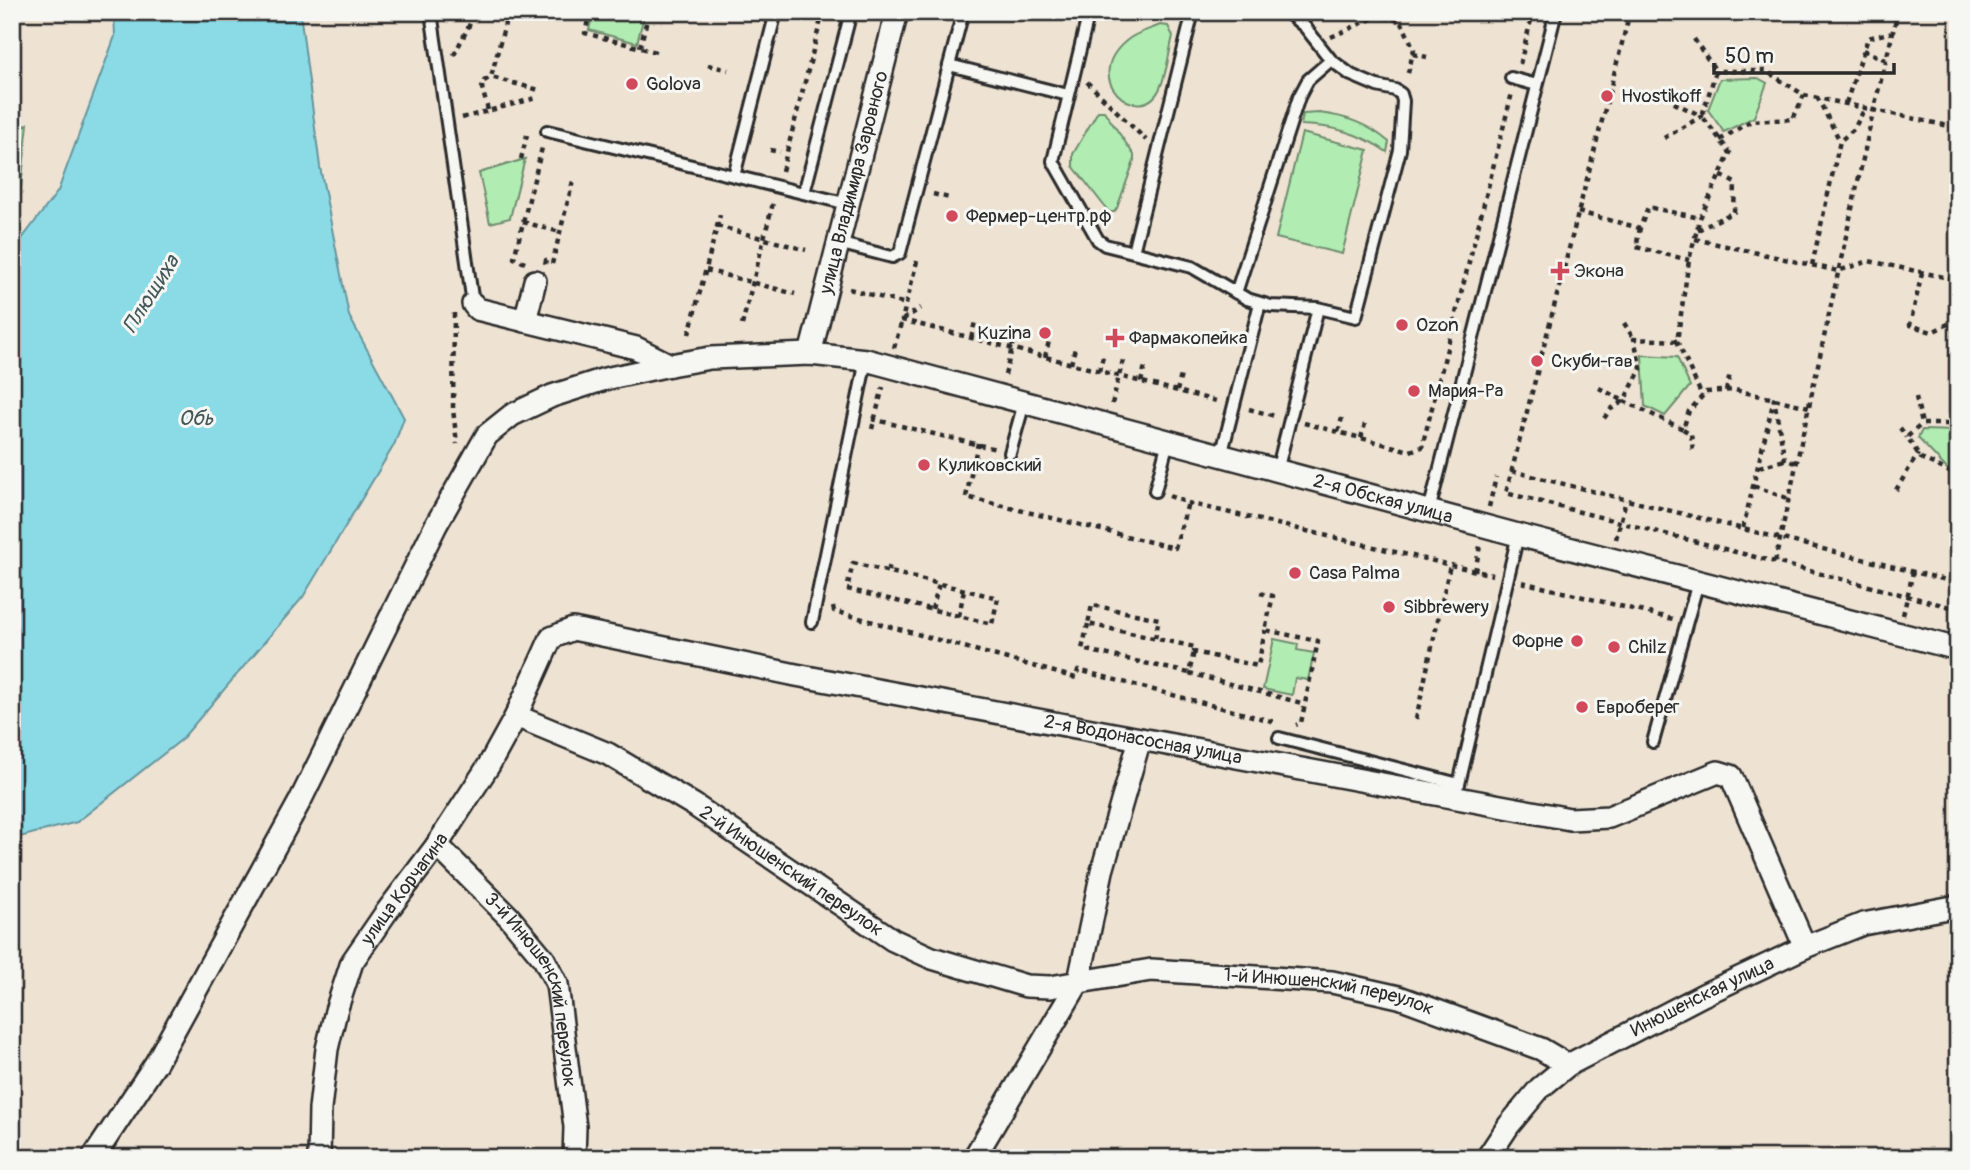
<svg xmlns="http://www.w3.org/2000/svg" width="1970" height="1170" viewBox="0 0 1970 1170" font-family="Pangolin,sans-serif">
<rect width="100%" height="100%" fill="#eee2d3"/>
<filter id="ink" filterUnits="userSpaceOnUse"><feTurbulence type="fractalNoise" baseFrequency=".0143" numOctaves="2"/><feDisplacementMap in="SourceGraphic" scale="14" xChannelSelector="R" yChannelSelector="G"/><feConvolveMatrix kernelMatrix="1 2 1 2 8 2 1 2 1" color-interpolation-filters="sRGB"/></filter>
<g filter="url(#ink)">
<!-- green -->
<path fill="#b1ecb2" stroke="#6e8c6e" stroke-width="2" d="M 593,12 L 645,12 L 637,43 L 589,30 Z
M 1160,25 L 1168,26 L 1173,36 C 1169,52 1167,73 1160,88 C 1141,130 1075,78 1130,38 C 1139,32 1151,29 1160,25 Z
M 1758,78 L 1767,83 L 1754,117 L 1724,132 L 1708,110 L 1720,79 Z
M 1098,111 L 1104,111 L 1134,155 L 1134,161 L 1117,208 L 1114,212 L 1109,212 L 1073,166 L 1073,154 Z
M 1319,113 C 1346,116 1368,124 1389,142 L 1387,152 C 1360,133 1333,126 1301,125 L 1303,114 Z
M 28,124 L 14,250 L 12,252 L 12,132 Z
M 1302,133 L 1368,150 L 1342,254 L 1276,238 Z
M 525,159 L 510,218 L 490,223 L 479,173 Z
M 1642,355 L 1677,357 L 1690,386 L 1665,416 L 1645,406 Z
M 1922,430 L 1958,431 L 1958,467 L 1948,470 L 1918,438 Z
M 1274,639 L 1298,644 L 1297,650 L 1314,653 L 1308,680 L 1295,678 L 1292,695 L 1263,689 Z"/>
<!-- water -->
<path fill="#8bdbe7" stroke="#65959c" stroke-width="2" d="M 114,12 L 300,12 L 320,167 L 349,316 L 404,418 L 394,445 L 303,597 L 181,740 L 77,822 L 12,839 L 12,252 L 58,191 L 115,36 Z"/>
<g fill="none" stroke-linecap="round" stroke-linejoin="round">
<!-- service casing -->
<g stroke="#2b2b2b" stroke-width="16">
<path id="service" d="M 431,12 L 473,304
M 776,12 L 734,176 L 848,204
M 1089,12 L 1053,161 L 1098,240 L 1105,245 L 1133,252
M 1193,12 L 1133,252 L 1192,267 L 1247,299 L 1271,306 L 1318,308 L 1356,317 L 1400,150 L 1403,101 L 1401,94 L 1395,90 L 1377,86 L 1351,75 L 1331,60 L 1305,27 L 1287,12
M 949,65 L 1068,95
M 1511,78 L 1537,85
M 547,131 L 734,176
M 804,193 L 851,12
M 838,243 L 892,257 L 900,253 L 963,12
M 1236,293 L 1299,97 L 1308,80 L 1331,60
M 1010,453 L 1024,403
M 1221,456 L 1260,303
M 1277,471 L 1318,308
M 1155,491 L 1168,441
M 1429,511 L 1556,12
M 812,622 L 866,360
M 1279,738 L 1459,784 L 1518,535
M 1653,742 L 1698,582"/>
</g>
<!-- minor casing -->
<g stroke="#2b2b2b" stroke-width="26">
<g id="minor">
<path d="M 473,304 L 477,309 L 636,348 L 670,365"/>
<path d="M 525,321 L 535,281"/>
<path id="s1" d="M 810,354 L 897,12"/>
<path id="s2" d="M 516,716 L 608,754 L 694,805 L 893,940 L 932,958 L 1026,986 L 1050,987 L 1151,970 L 1332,982 L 1399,997 L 1541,1049 L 1568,1065"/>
<path id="s3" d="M 437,845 L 509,917 L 544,959 L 557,984 L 575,1127 L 574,1158"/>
<path id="s4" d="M 93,1158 L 156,1063 L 300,801 L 436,525 L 487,435 L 512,415 L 552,396 L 605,379 L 670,365 L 710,358 L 810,354 L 866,360 L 1518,535 L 1958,649"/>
<path id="s5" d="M 319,1158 L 320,1109 L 327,1049 L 336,1011 L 352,962 L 385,914 L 437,845 L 489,765 L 516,716 L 551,638 L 573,629 L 796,675 L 1570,819 L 1609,817 L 1718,772 L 1731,776 L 1805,947"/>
<path d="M 974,1158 L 1079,981 L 1102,871 L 1140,739"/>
<path id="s6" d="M 1487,1158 L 1509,1125 L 1540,1088 L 1568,1065 L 1703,995 L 1805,947 L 1863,924 L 1958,906"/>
</g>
</g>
<!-- path -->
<path stroke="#2b2b2b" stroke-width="4.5" stroke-dasharray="5 5" stroke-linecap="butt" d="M 508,12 L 491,77 L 539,90
M 590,12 L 585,33 L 660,53
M 1377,12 L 1378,16 L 1401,21
M 1403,12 L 1401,21 L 1414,49 L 1407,77
M 1630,12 L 1506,493 L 1958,609
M 1936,12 L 1958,18
M 1331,37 L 1378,16
M 1694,39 L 1716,71
M 640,47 L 649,12
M 1863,50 L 1886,60
M 1413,54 L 1427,57
M 454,55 L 476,12
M 1520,64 L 1533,12
M 708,65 L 728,70
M 1087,82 L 1146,140
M 1817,97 L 1840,141
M 1846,103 L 1868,38 L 1893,32
M 488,110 L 482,88 L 484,81 L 491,77
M 462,118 L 536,98
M 1664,138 L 1702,116 L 1670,101
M 1720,140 L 1751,121 L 1793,119 L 1804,95
M 770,150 L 780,152
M 521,159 L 527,135
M 782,171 L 823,12
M 933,194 L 949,198
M 1578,212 L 1640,228 L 1648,207 L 1700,218
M 523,222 L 560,232
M 717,226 L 806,250
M 1640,228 L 1636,247 L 1689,260
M 1698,230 L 1734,212 L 1735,183 L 1720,175
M 1695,239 L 1838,271 L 1869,261 L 1958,280
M 917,261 L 902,320 L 1220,402
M 525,263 L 514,258 L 543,144
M 545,264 L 546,260 L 552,261
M 552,264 L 574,177
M 1812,265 L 1840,141 L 1854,129 L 1866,106
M 706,270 L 795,294
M 1922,273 L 1910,325 L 1932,332 L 1958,319
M 849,289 L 906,304
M 454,313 L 453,409 L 457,444
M 1624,323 L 1634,339
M 742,325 L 773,203
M 689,334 L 720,215
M 971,338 L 975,322
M 1677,341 L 1702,396
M 894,348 L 902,320 L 921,308
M 1045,357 L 1049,341
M 1071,364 L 1075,348
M 1099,371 L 1103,356
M 1005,375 L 1016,333
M 1141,382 L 1145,366
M 1599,388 L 1624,401 L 1611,409 L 1602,421
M 1177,391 L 1181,375
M 1726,391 L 1730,374
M 1916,397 L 1922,424
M 1112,404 L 1123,360
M 1809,407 L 1735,390 L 1706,392 L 1689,411 L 1683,429 L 1624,401 L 1641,369 L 1634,339 L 1677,341 L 1689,260 L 1700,218 L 1730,153 L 1702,116 L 1716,71 L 1766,71 L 1804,95 L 1958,128
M 1249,409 L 1275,416
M 872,419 L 996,449
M 1304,423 L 1410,451 L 1422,447 L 1512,93
M 1958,424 L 1922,424 L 1907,437 L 1921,458 L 1958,476
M 1900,428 L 1907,437
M 872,429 L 883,387
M 1683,429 L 1691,434 L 1693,451
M 1338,432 L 1342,418
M 1361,438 L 1365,424
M 978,443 L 966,497 L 1175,548 L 1188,503
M 1759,467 L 1785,460
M 1512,471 L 1958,583
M 1754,486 L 1789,499
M 1896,490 L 1918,454
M 1169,496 L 1188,503 L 1493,575
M 1489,507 L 1496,477
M 1743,528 L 1774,399 L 1785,460 L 1797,463
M 1616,539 L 1626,500
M 1775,562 L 1874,108 L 1898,12
M 853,563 L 998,598 L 992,624 L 847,589 Z
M 888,571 L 891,562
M 1475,571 L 1480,546
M 1522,582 L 1673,619
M 1260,593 L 1273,596 L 1265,630 L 1318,641 L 1301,723 L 1296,725
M 833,607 L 834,611 L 1076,678 L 1078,670 L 1275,722
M 932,609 L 939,584
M 1903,615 L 1913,572
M 959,616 L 964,590
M 1088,624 L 1082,649 L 1189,673 L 1194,652
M 1155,638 L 1159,619 L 1092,605 L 1088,624 L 1195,647 L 1194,652 L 1258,666 L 1265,630
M 1189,673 L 1305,704
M 1416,719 L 1450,565"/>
<!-- service -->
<use href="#service" stroke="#f6f6f2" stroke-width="10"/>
<!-- minor -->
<use href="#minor" stroke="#f6f6f2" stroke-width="21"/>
</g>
</g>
<!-- markers -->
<g fill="#d1495b" stroke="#f6f6f2" stroke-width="2.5">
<circle cx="632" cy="84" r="7"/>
<circle cx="1607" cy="96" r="7"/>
<circle cx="952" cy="216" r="7"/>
<path d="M1556.5 260.5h7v7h7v7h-7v7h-7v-7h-7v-7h7z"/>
<circle cx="1402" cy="325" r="7"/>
<circle cx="1045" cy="333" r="7"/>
<path d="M1111.5 327.5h7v7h7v7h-7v7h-7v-7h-7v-7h7z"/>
<circle cx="1537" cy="361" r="7"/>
<circle cx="1414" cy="391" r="7"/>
<circle cx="924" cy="465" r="7"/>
<circle cx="1295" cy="573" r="7"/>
<circle cx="1389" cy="607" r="7"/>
<circle cx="1577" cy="641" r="7"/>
<circle cx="1614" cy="647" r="7"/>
<circle cx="1582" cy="707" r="7"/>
</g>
<g text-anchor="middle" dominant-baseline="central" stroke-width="6" stroke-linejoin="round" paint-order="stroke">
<!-- poi labels -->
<g font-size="19" fill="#2b2b2b" stroke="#f6f6f2" text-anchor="start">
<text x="646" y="84">Golova</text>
<text x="1621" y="96">Hvostikoff</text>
<text x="966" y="216">Фермер-центр.рф</text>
<text x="1574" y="271">Экона</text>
<text x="1416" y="325">Ozon</text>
<text x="1031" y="333" text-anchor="end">Kuzina</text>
<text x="1129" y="338">Фармакопейка</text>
<text x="1551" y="361">Скуби-гав</text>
<text x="1428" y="391">Мария-Ра</text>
<text x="938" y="465">Куликовский</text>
<text x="1309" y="573">Casa Palma</text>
<text x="1403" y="607">Sibbrewery</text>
<text x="1563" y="641" text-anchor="end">Форне</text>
<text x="1628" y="647">Chilz</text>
<text x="1596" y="707">Евроберег</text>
</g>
<!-- street labels -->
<g font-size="19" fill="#2b2b2b" stroke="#f6f6f2">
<text stroke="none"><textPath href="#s1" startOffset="177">улица Владимира Заровного</textPath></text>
<text stroke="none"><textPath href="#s4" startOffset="1755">2-я Обская улица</textPath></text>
<text stroke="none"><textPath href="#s5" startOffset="1186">2-я Водонасосная улица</textPath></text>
<text stroke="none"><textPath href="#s2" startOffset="317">2-й Инюшенский переулок</textPath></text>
<text stroke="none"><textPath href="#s5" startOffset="290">улица Корчагина</textPath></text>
<text stroke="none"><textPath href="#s3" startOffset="180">3-й Инюшенский переулок</textPath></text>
<text stroke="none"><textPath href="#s2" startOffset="887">1-й Инюшенский переулок</textPath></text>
<text stroke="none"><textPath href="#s6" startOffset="275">Инюшенская улица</textPath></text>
</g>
<!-- water labels -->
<g font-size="21" font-style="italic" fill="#43575a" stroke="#f6f6f2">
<text transform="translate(151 294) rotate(-58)">Плющиха</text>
<text x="196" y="418">Обь</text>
</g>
</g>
<!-- margin -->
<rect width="1970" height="1170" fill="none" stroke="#f6f6f2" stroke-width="42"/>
<rect x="21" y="21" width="1928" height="1128" fill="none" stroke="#2b2b2b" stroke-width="2.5" filter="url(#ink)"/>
<!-- scale -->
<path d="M1714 63v10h180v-10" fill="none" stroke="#2b2b2b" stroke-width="3.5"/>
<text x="1725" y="63" font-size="21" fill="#2b2b2b" stroke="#f6f6f2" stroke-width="5" paint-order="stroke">50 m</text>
</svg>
